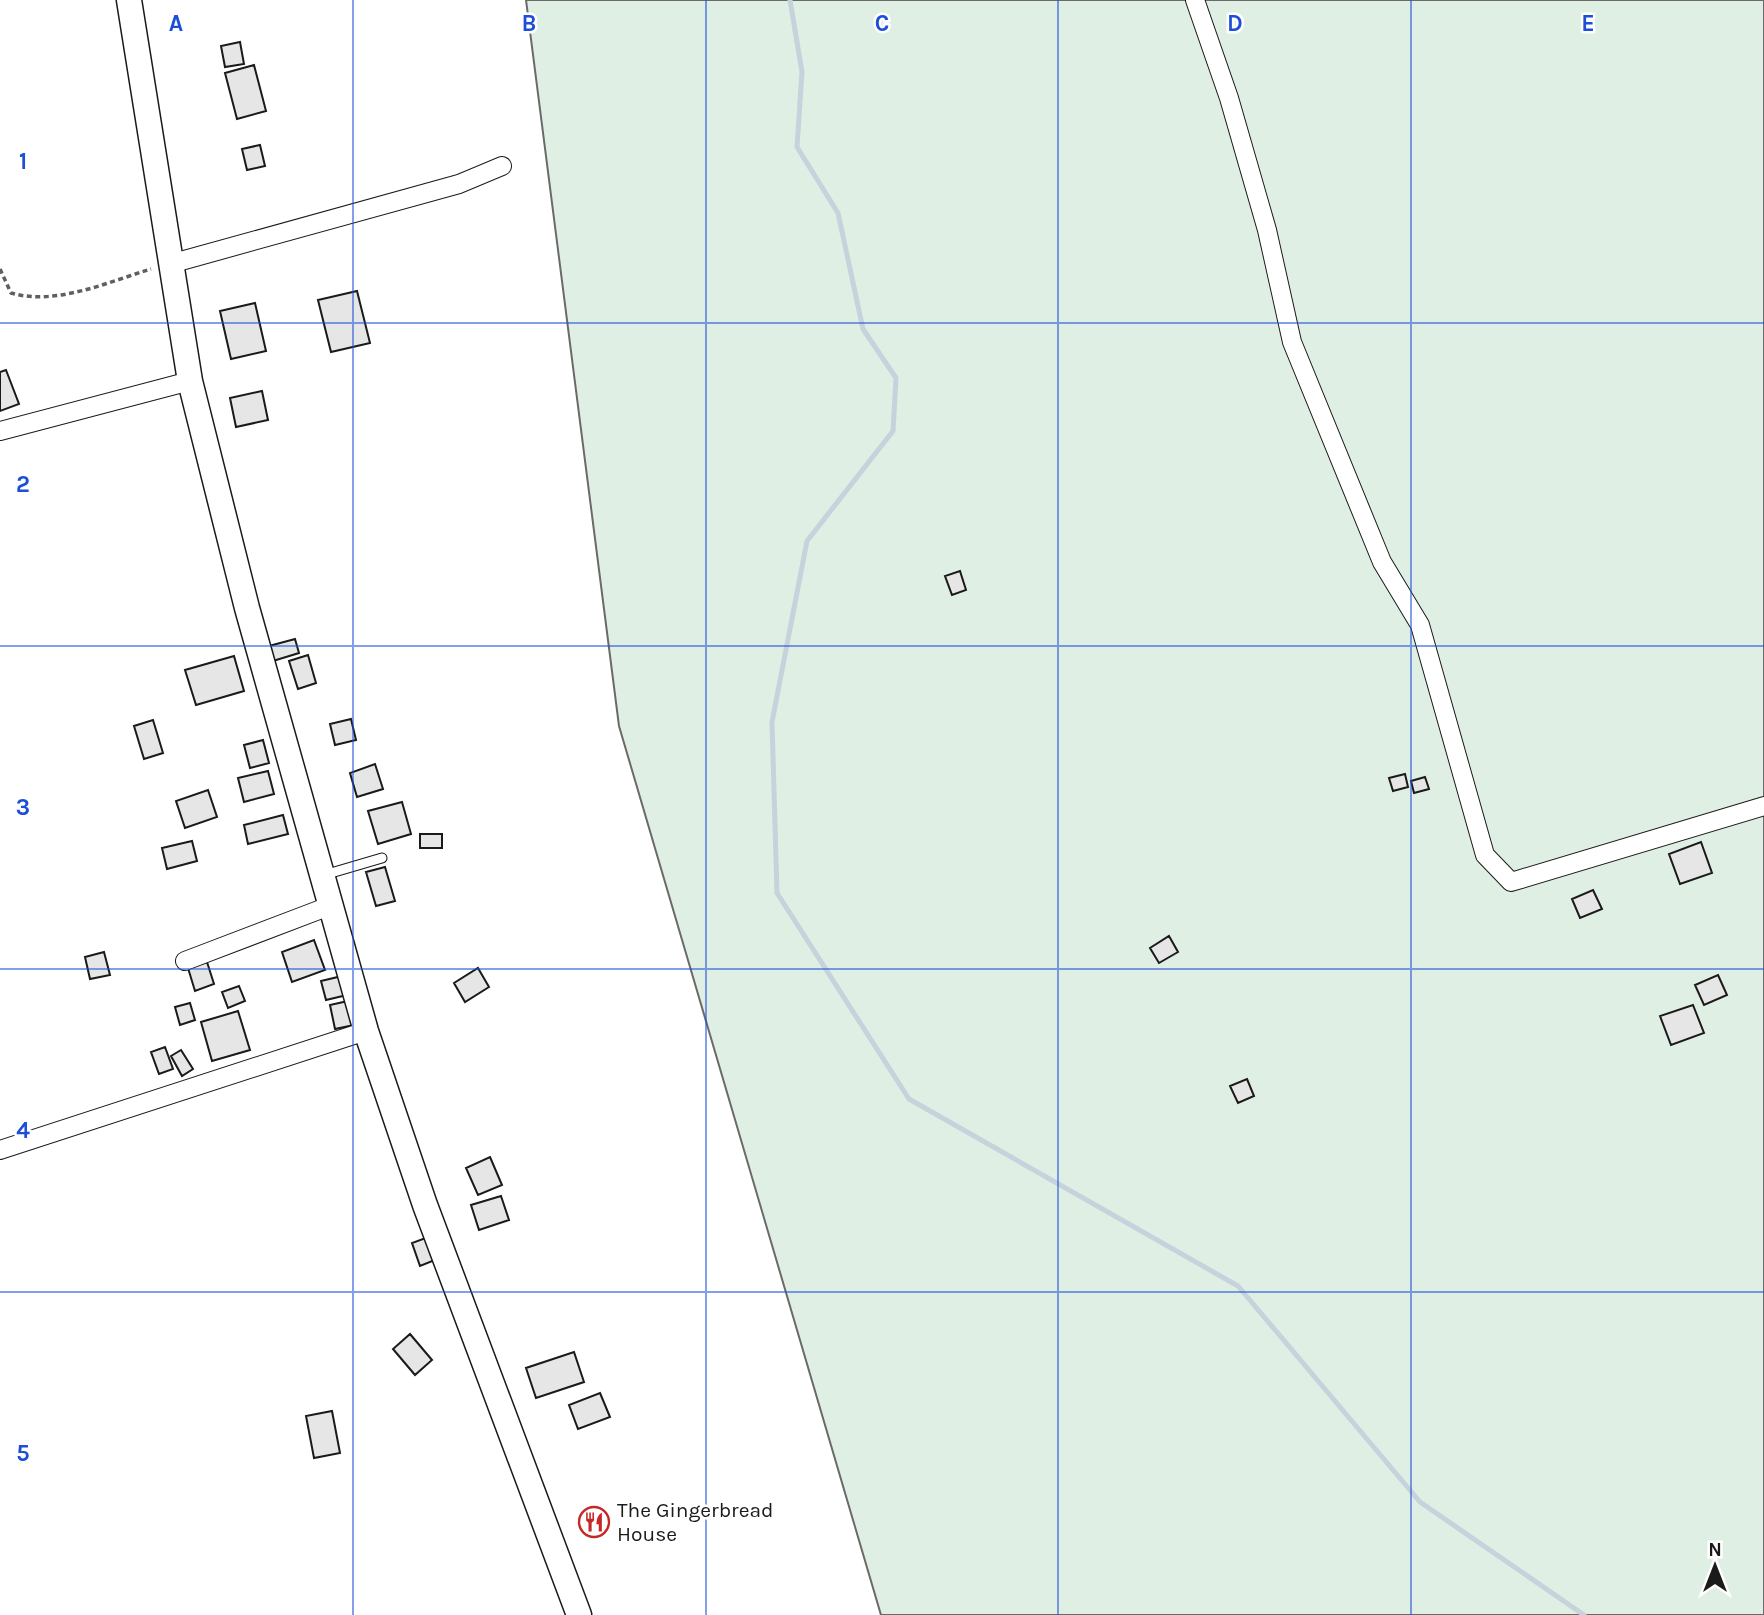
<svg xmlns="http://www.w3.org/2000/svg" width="1764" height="1615" viewBox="0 0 1764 1615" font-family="Karla,sans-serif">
<rect width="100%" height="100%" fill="#fff"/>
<!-- green -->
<path fill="#e0efe3" stroke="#6a6a6a" stroke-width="2" d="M 526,0 L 1764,0 L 1764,1615 L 881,1615 L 619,726 Z"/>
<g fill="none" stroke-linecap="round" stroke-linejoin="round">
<!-- stream -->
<path stroke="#c6d2dc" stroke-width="5" d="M 790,0 L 802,72 L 797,147 L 838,213 L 863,329 L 896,378 L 893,431 L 807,541 L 772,722 L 777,893 L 909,1099 L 1238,1286 L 1420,1502 L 1584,1615"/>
</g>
<!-- building -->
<path fill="#e6e6e6" stroke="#1a1a1a" stroke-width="2" d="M 240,42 L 244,64 L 225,67 L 221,46 Z
M 254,65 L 266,111 L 237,119 L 225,73 Z
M 260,145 L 265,166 L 247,170 L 242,149 Z
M 357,291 L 370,343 L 331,352 L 318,300 Z
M 255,303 L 266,351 L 231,359 L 220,311 Z
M 6,370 L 19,404 L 0,411 L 0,372 Z
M 262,391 L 268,420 L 236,427 L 230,398 Z
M 960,571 L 966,590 L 952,595 L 945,576 Z
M 295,639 L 299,653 L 273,661 L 269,646 Z
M 308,655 L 316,683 L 298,689 L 289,661 Z
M 234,656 L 244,691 L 196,705 L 185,670 Z
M 351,719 L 356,740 L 335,745 L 330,724 Z
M 153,720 L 163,753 L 144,759 L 134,726 Z
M 263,740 L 269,763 L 250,768 L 244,745 Z
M 375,764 L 383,789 L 357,797 L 350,773 Z
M 268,771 L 274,794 L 244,802 L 238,778 Z
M 1405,774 L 1408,787 L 1393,791 L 1389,778 Z
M 1425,777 L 1429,789 L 1414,793 L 1411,781 Z
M 208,790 L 217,817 L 185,828 L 176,801 Z
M 402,802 L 411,834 L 378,844 L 368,811 Z
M 283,815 L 288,834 L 248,844 L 244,825 Z
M 420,834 L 442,834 L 442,848 L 420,848 Z
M 192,841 L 197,861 L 167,869 L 162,848 Z
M 1701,842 L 1712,873 L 1680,884 L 1669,854 Z
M 385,867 L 395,901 L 376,906 L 366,872 Z
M 1593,890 L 1602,909 L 1580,918 L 1572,899 Z
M 1169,936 L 1178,952 L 1159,963 L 1150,948 Z
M 314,940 L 325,970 L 292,982 L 282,952 Z
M 104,952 L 110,975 L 90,979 L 85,957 Z
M 207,962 L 214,984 L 195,991 L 188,968 Z
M 478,968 L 489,987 L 465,1002 L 454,983 Z
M 1718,975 L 1727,995 L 1704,1005 L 1695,985 Z
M 342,976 L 347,995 L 326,1000 L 321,981 Z
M 239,986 L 245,1001 L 228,1008 L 222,992 Z
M 348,1001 L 354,1025 L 335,1029 L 330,1005 Z
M 190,1003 L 195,1020 L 180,1025 L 175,1007 Z
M 1693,1005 L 1704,1033 L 1671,1045 L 1660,1016 Z
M 238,1011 L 250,1050 L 212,1061 L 201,1022 Z
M 165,1047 L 173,1069 L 159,1074 L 151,1052 Z
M 181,1050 L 193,1069 L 182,1076 L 171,1056 Z
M 1247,1079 L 1254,1096 L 1238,1103 L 1230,1086 Z
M 490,1157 L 502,1185 L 478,1195 L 466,1168 Z
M 501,1196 L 509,1220 L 479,1230 L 471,1205 Z
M 431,1236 L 440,1258 L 420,1266 L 412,1243 Z
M 410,1334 L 432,1360 L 415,1375 L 393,1349 Z
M 574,1352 L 584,1382 L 536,1398 L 526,1368 Z
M 600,1393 L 610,1417 L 578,1429 L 569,1405 Z
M 332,1411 L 340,1453 L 314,1458 L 306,1416 Z"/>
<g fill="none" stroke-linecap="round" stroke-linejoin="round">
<!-- lane casing -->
<g stroke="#1a1a1a" stroke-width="11">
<path id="lane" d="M 324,875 L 382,858"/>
</g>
<!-- street casing -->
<g stroke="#1a1a1a" stroke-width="20">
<path id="street" d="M 1195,0 L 1229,98 L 1267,230 L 1292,342 L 1382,562 L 1420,625 L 1485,855 L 1511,882 L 1764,806
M 170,264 L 459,184 L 502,166
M 0,431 L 190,381
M 185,961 L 332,905
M 0,1150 L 366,1031"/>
</g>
<!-- secondary casing -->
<g stroke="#1a1a1a" stroke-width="27">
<path id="secondary" d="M 129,0 L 190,381 L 247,608 L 366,1031 L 425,1205 L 579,1615"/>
</g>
<!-- path -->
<path stroke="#5f5f5f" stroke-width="3.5" stroke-dasharray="5 3.5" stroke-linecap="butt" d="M 0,269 L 11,293 C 56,306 108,282 151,269"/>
<!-- lane -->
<use href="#lane" stroke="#fff" stroke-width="9"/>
<!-- street -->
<use href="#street" stroke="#fff" stroke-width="18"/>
<!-- secondary -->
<use href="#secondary" stroke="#fff" stroke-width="24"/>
</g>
<!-- grid -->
<path fill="none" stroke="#1d4ed8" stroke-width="2" stroke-opacity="0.55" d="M 353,0 L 353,1615M 706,0 L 706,1615M 1058,0 L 1058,1615M 1411,0 L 1411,1615M 0,323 L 1764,323M 0,646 L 1764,646M 0,969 L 1764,969M 0,1292 L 1764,1292"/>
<!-- icons -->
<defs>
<g id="restaurant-ring" transform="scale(1.575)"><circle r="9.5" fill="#fff" stroke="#c62828" stroke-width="1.5"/><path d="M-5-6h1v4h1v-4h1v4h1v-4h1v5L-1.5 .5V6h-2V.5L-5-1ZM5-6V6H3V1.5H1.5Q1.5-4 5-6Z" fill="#c62828"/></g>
</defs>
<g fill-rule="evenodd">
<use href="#restaurant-ring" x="594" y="1522"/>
</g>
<g text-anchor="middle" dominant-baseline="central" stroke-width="5" stroke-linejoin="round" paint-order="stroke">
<!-- poi labels -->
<g font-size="21" fill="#1a1a1a" stroke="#fff" text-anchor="start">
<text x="617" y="1510">The Gingerbread<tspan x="617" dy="24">House</tspan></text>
</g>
</g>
<g font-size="23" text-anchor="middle" font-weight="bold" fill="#1d4ed8" stroke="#fff" stroke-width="5" stroke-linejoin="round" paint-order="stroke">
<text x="176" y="31">A</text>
<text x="529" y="31">B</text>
<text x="882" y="31">C</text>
<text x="1235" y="31">D</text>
<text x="1588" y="31">E</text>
<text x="23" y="169">1</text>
<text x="23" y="492">2</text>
<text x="23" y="815">3</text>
<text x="23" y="1138">4</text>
<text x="23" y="1461">5</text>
</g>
<!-- north arrow -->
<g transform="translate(1715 1566)" stroke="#ffffff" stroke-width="5" paint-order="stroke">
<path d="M0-5L12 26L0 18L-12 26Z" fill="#1a1a1a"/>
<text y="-10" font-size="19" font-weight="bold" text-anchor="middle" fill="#1a1a1a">N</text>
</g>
</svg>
